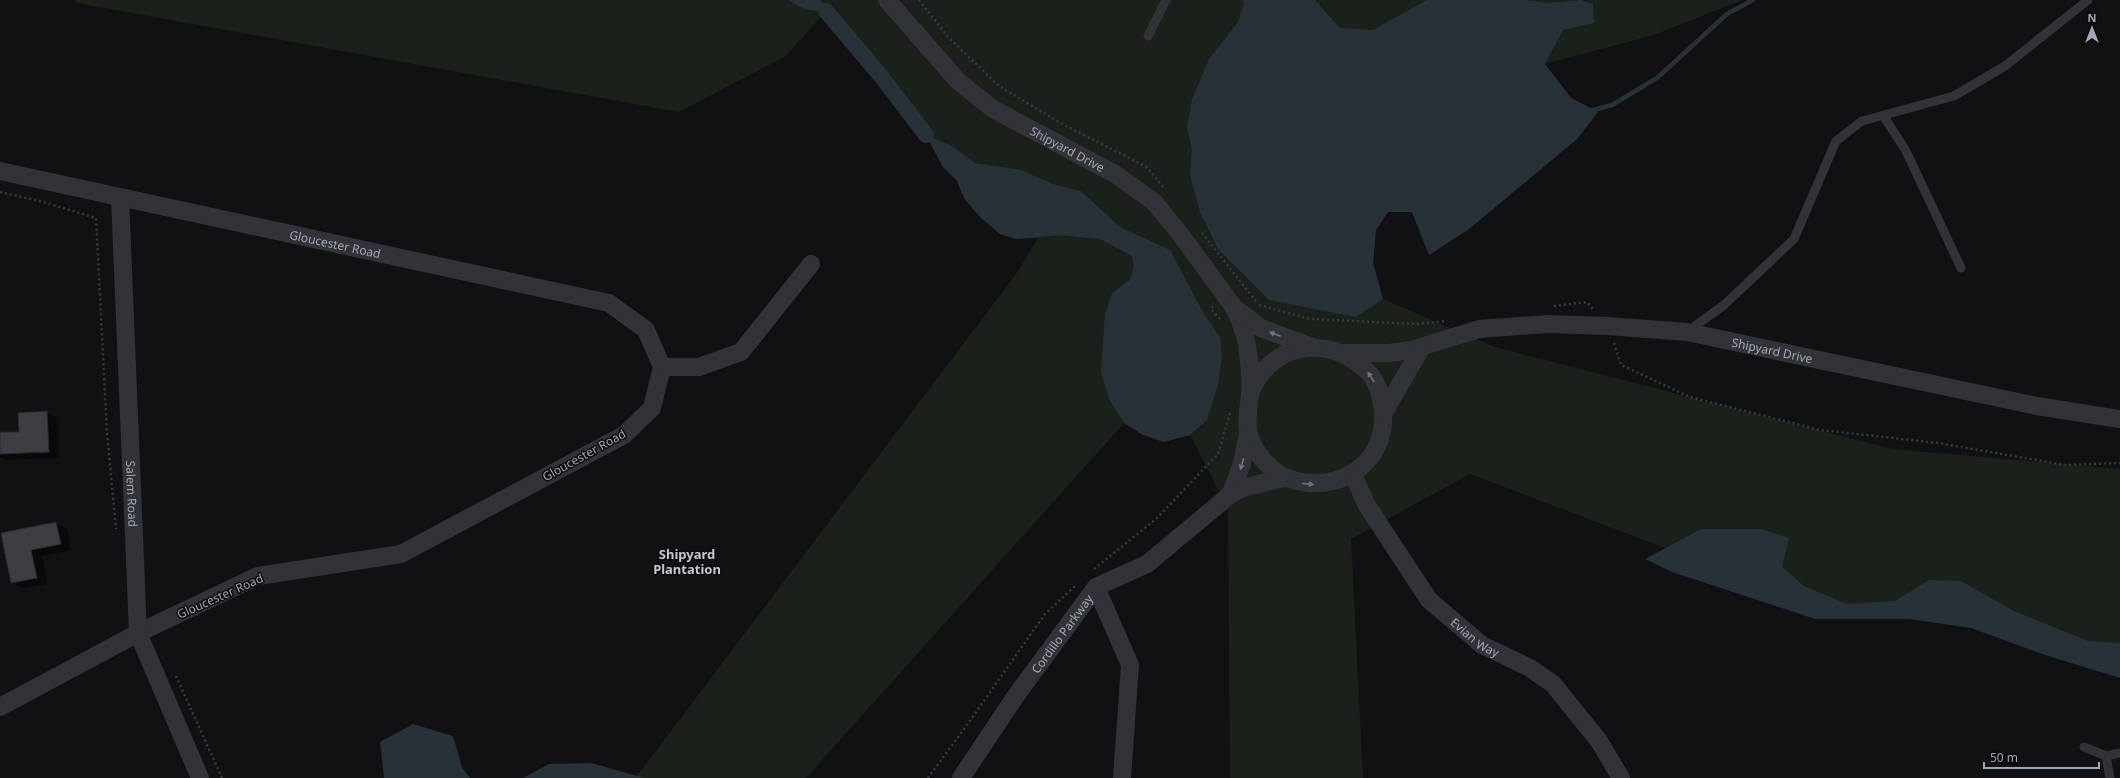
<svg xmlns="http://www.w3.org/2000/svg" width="2120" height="778" viewBox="0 0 2120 778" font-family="'Noto Sans',sans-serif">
<rect width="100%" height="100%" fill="#111113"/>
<!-- green -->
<path fill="#19211a" d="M 75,0 L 1742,0 L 1654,35 L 1545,64 L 1571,98 L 1598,112 L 1577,139 L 1469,229 L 1429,255 L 1412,212 L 1388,212 L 1376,230 L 1373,263 L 1383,299 L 1495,347 L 1892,449 L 2120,469 L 2120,665 L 1932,604 L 1845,616 L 1470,474 L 1351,539 L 1363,778 L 1230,778 L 1228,509 L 1190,435 L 1164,442 L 1143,435 L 1124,423 L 806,778 L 630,778 L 637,776 L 1016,274 L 1038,238 L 1016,239 L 1000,234 L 980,217 L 964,198 L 957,181 L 943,167 L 926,135 L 881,76 L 826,11 L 786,56 L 679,112 L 77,3 Z"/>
<!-- water -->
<path fill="#273137" d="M 789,0 L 821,0 L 826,11 C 812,12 800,9 789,0 Z
M 1242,0 L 1315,0 L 1340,28 L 1373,30 L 1427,0 L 1527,0 L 1547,3 L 1581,0 L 1593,4 L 1594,23 L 1563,30 L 1545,64 L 1571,98 L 1598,112 L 1577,139 L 1469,229 L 1429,255 L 1412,212 L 1388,212 L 1376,230 L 1373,263 L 1383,299 L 1356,317 L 1269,300 L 1218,249 L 1200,212 L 1190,175 L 1192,150 L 1187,128 L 1192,99 L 1209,59 L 1238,22 L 1244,4 Z
M 926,135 L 952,146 L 975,163 L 1021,170 L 1053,184 L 1081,191 L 1120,227 L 1170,250 L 1204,314 L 1220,337 L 1222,358 L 1218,385 L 1207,420 L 1190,435 L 1164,442 L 1143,435 L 1124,423 L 1109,399 L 1101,372 L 1105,314 L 1112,293 L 1130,280 L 1134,266 L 1132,256 L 1100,239 L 1060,235 L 1016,239 L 1000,234 L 980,217 L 964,198 L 957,181 L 943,167 Z
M 1701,529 L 1761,529 L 1789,538 L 1782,567 L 1804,586 L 1847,604 L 1895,601 L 1929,580 L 1961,581 L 2014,611 L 2088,641 L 2120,643 L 2120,678 L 2045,655 L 1971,628 L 1909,619 L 1815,619 L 1672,572 L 1645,559 Z
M 413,724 L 453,736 L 462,767 L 470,778 L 384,778 L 380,742 Z
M 591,763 L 645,778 L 523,778 L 549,764 Z"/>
<!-- shadow -->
<path fill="#0007" d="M 46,412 L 57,418 L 59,458 L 5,460 L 0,457 L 0,433 L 20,432 Z
M 56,523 L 67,529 L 71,550 L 42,556 L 47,584 L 23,588 L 12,582 L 2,534 Z"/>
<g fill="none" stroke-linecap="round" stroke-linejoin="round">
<!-- stream -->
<path stroke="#273137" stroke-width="4.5" d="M 1589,111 L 1612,105 L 1657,78 L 1727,14 L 1753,0"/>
<!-- canal -->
<path stroke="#273137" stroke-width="16" d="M 826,11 L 881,76 L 926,135"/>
</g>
<!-- building -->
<path fill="#3d3e43" stroke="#2b2b2f" d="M 47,411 L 49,452 L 0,454 L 0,432 L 19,432 L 18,413 Z
M 56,522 L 61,544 L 31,550 L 37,578 L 11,583 L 1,533 Z"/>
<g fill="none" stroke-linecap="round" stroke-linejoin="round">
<!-- path -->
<path stroke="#383a3f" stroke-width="2.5" stroke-dasharray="2 3" stroke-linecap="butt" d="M 919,0 L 949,38 L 999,86 L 1064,125 L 1147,167 L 1164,188
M 0,192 L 40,201 L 96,218 L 107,433 L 116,529
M 1202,233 L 1256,301
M 1259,305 L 1310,319 L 1417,324 L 1446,321
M 1213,306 L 1211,309 L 1220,319
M 1554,306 L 1587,302 L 1593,309
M 1614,343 L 1621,365 L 1690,397 L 1820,430 L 1938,443 L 2065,465 L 2120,463
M 1094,569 L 1156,519 L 1218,454 L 1230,413
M 176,676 L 222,778
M 928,778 L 964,729 L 1045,614 L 1075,586"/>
<!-- service -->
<path stroke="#323338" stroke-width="9" d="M 1148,36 L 1166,0
M 1883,115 L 1906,151 L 1961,268
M 1688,331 L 1724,305 L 1794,239 L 1836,141 L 1862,121 L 1954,96 L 2005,66 L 2088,0
M 2084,747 L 2106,756 L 2110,778
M 2106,756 L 2120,753"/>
<!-- minor -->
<g stroke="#323338" stroke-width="18">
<path id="s1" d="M 887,0 L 958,81 L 993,109 L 1115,174 L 1154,202 L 1181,235 L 1235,309 C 1242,324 1248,344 1249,361 C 1250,372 1251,384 1250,395 C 1246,424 1244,438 1265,462 C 1271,468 1279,475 1287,478 C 1341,498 1395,458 1381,399 C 1379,389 1374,377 1366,370 C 1334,340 1288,339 1260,375 C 1256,380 1253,387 1250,393"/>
<path id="s2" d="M 0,171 L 609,303 L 646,330 L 662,367 L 652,408 L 624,435 L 401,554 L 258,576 L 138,633 L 0,707"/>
<path id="s3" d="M 120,198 L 138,633 L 200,778"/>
<path d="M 1236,309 L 1261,328 L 1312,347"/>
<path id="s4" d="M 1342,353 L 1389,353 L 1411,350 L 1479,329 L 1548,324 L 1608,326 L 1687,332 L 2037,406 L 2120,419"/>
<path d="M 662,367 L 699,367 L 741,352 L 811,264"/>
<path d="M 1384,412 L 1422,347"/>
<path id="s5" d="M 1353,474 L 1366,504 L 1429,600 L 1482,645 L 1530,668 L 1553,684 L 1599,741 L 1621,778"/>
<path d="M 1231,494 L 1242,463 L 1248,434"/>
<path d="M 1096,587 L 1130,665 L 1122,778"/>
<path id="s6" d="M 961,778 L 1015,697 L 1096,587 L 1147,564 L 1231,494 L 1242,488 L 1284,478"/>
</g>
</g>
<!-- one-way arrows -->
<defs><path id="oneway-solid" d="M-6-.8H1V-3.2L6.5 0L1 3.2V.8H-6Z"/></defs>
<g fill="#6f737d">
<use href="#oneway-solid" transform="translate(1275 334) rotate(-159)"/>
<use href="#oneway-solid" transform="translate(1371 377) rotate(-123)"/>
<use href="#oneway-solid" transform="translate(1242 464) rotate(107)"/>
<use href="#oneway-solid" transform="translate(1308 484) rotate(5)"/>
</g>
<g text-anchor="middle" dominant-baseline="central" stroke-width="3" stroke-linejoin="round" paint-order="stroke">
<!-- street labels -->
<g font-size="12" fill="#a1a8b5" stroke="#0c0c0e">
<text stroke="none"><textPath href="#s1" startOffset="237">Shipyard Drive</textPath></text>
<text stroke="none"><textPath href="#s2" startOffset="343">Gloucester Road</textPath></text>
<text stroke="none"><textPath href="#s4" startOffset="436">Shipyard Drive</textPath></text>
<text transform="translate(584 455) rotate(-29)">Gloucester Road</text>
<text stroke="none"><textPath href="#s3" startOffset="296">Salem Road</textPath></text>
<text transform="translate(220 596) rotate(-24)">Gloucester Road</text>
<text stroke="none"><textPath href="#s6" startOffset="176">Cordillo Parkway</textPath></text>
<text stroke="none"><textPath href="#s5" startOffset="207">Evian Way</textPath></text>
</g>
<!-- neighbourhood labels -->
<g font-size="13" font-weight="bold" fill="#c2c7d0" stroke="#0c0c0e">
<text x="687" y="554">Shipyard<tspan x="687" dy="15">Plantation</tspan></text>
</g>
</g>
<!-- north arrow -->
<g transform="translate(2092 28)" stroke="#0c0c0e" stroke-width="3" paint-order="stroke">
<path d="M0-3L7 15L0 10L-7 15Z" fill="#a1a8b5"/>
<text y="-6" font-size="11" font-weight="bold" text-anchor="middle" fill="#a1a8b5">N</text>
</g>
<!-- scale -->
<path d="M1984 762v6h115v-6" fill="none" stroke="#a1a8b5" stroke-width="2"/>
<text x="1990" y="762" font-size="12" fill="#a1a8b5" stroke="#0c0c0e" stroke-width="3" paint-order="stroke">50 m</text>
</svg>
